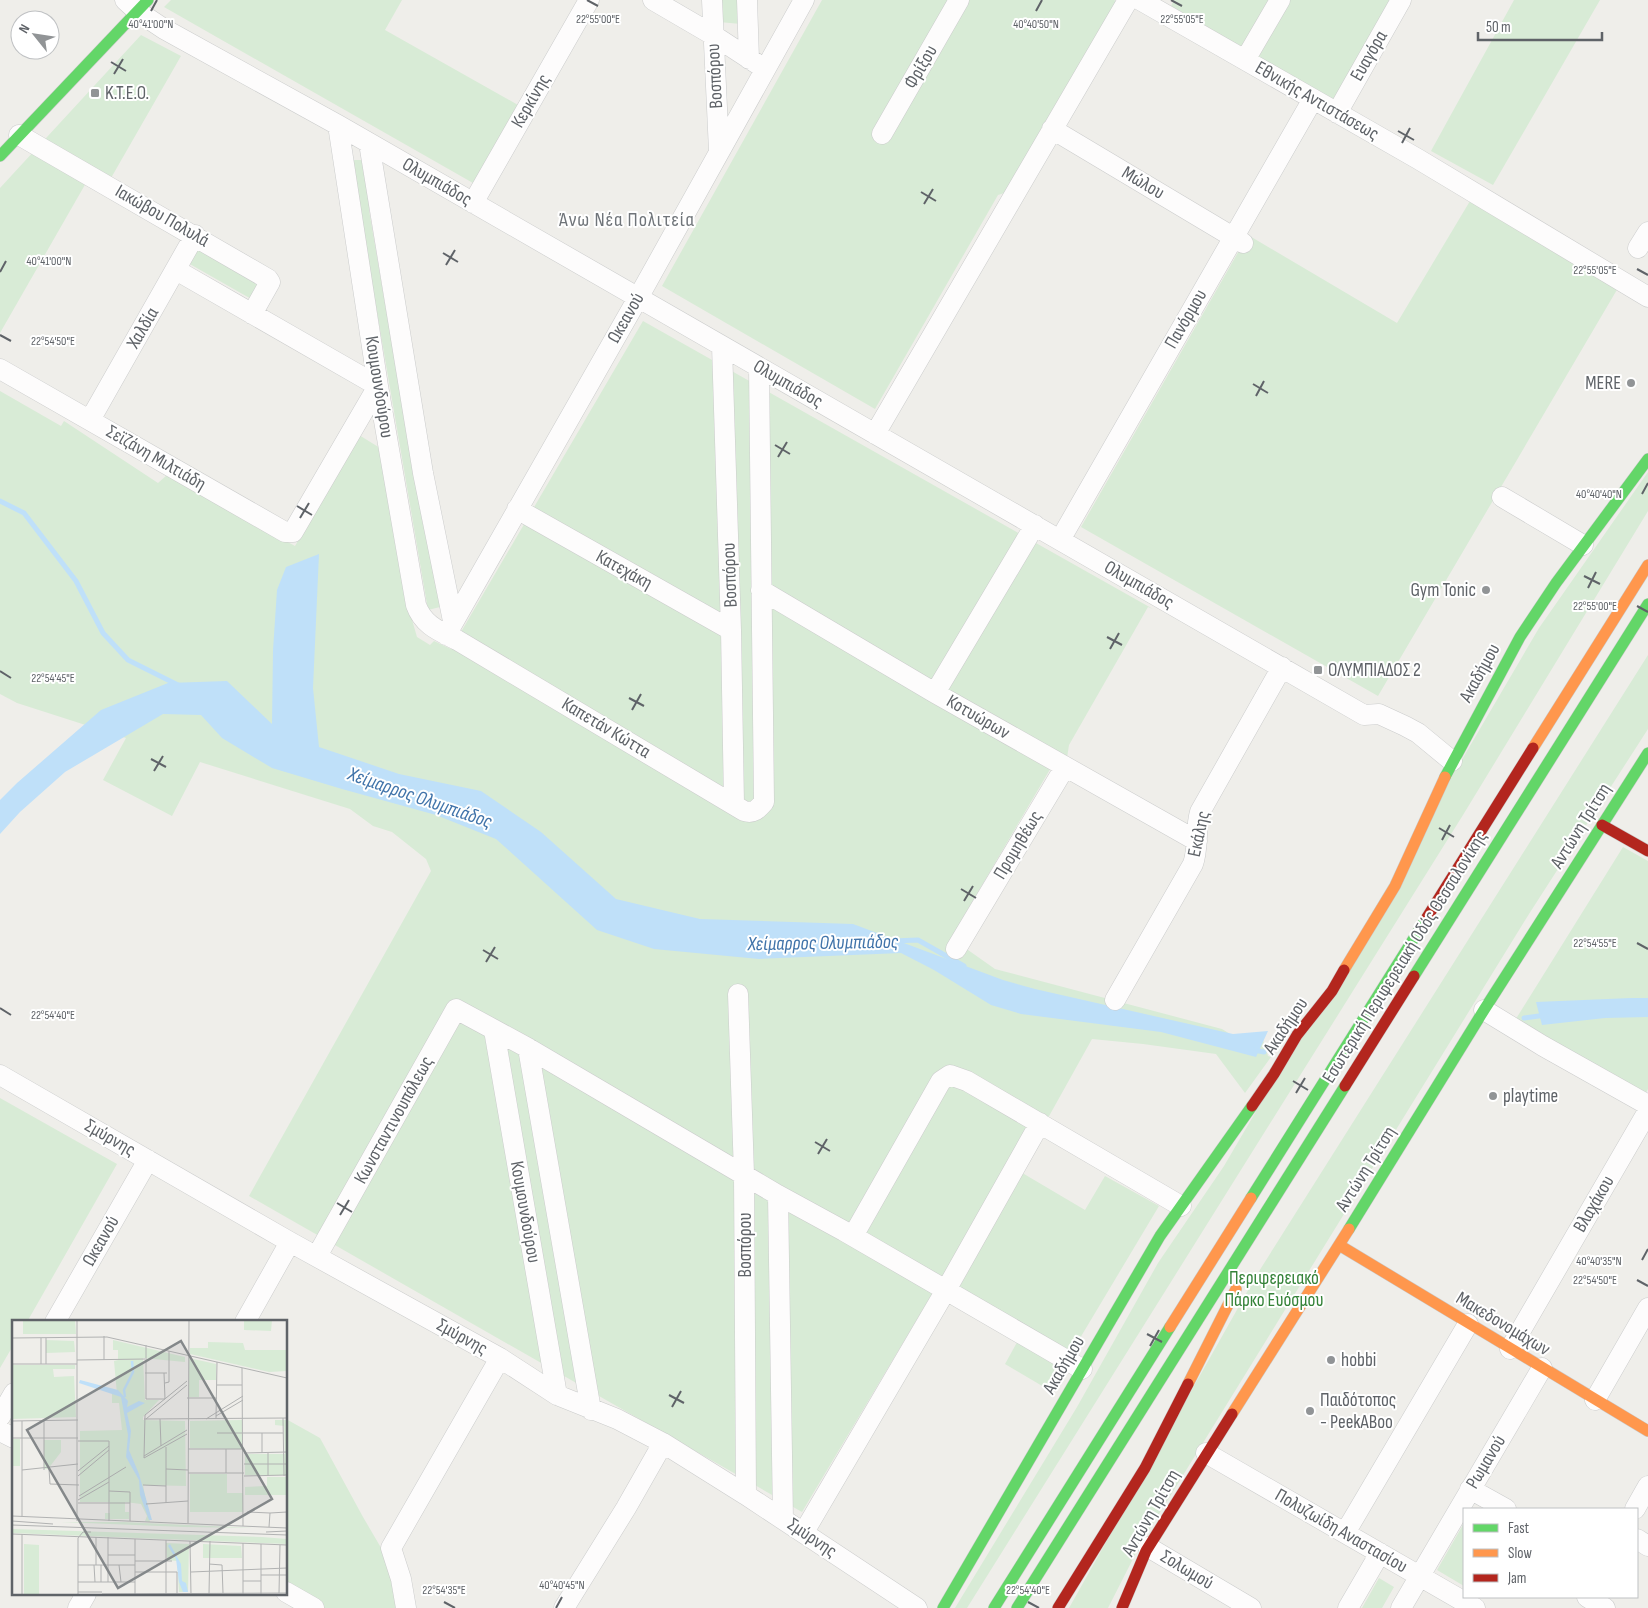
<svg xmlns="http://www.w3.org/2000/svg" width="1648" height="1608" viewBox="0 0 1648 1608" font-family="'Sofia Sans Condensed',sans-serif">
<rect width="100%" height="100%" fill="#efeeea"/>
<!-- green -->
<path fill="#d8ebd6" d="M 171,0 L 402,0 L 385,30 L 518,105 L 473,183 L 164,7 Z
M 719,0 L 741,0 L 741,24 L 719,22 Z
M 822,0 L 1114,0 L 1119,3 L 1011,191 L 998,195 L 875,409 L 662,286 Z
M 1174,0 L 1390,0 L 1333,100 L 1171,6 Z
M 1514,0 L 1600,0 L 1493,185 L 1431,151 Z
M 141,35 L 181,56 L 111,178 L 94,169 L 0,333 L 0,188 Z
M 351,160 L 365,160 L 371,202 L 369,210 L 415,479 L 440,607 L 428,610 Z
M 1470,201 L 1618,288 L 1378,696 L 1081,527 L 1248,235 L 1397,323 Z
M 199,245 L 263,283 L 253,300 L 188,263 Z
M 643,321 L 1153,609 L 1148,607 L 1069,745 L 1067,758 L 1059,754 L 951,938 L 995,969 L 1222,1029 L 1230,1034 L 1263,1040 L 1268,1056 L 1271,1057 L 1245,1093 L 1216,1054 L 1143,1044 L 1092,1039 L 1048,1118 L 1007,1164 L 1085,1210 L 1105,1176 L 1159,1206 L 1049,1390 L 1005,1364 L 1025,1328 L 941,1279 L 802,1512 L 249,1196 L 431,871 L 426,859 L 392,832 L 373,826 L 350,809 L 200,762 L 172,816 L 103,780 L 126,738 L 17,703 L 0,694 L 0,391 L 61,426 L 64,421 L 158,483 L 167,475 L 295,546 L 359,435 L 380,448 L 408,606 L 417,637 L 430,645 L 434,641 L 451,649 Z
M 1648,472 L 1648,511 L 1463,815 L 967,1608 L 955,1608 L 1077,1407 L 1158,1263 L 1224,1166 L 1539,628 Z
M 1648,655 L 1648,729 L 1529,914 L 1140,1545 L 1108,1608 L 1069,1608 L 1256,1276 Z
M 1623,847 L 1648,861 L 1648,1089 L 1645,1095 L 1514,1022 Z
M 0,1098 L 117,1164 L 27,1322 L 14,1322 L 14,1344 L 0,1368 Z
M 286,1419 L 320,1438 L 363,1517 L 387,1558 L 397,1608 L 315,1608 L 286,1592 Z
M 1464,1523 L 1464,1586 L 1437,1570 Z
M 1379,1578 L 1394,1587 L 1382,1608 L 1362,1608 Z"/>
<!-- water -->
<path fill="#bfe0f9" d="M 319,554 L 313,688 L 319,747 L 399,774 L 481,791 L 541,832 L 616,899 L 700,919 L 853,924 L 1003,980 L 1035,989 L 1233,1034 L 1268,1031 L 1256,1057 L 1161,1032 L 1021,1014 L 991,1005 L 934,970 L 901,953 L 759,959 L 654,949 L 597,930 L 496,839 L 436,815 L 342,789 L 272,768 L 222,738 L 201,715 L 163,714 L 65,772 L 20,812 L 0,834 L 0,800 L 17,783 L 101,710 L 168,683 L 227,681 L 272,724 L 273,650 L 277,590 L 286,567 Z
M 1631,998 L 1648,998 L 1648,1017 L 1605,1018 L 1542,1025 L 1536,1002 Z"/>
<g fill="none" stroke-linecap="round" stroke-linejoin="round">
<!-- stream -->
<path stroke="#bfe0f9" stroke-width="5" d="M 0,501 L 24,513 L 76,581 L 103,633 L 128,660 L 178,685
M 892,941 L 918,940 L 964,966
M 1524,1018 L 1546,1015
M 1254,1050 L 1264,1052"/>
<!-- street casing -->
<g stroke="#cbcccc" stroke-width="21">
<path id="street" d="M 125,0 L 137,11 L 164,29 L 338,125 L 1364,715 L 1379,714 L 1405,726 L 1418,733 L 1452,761
M 653,0 L 713,35 L 765,69
M 712,0 L 719,151
M 747,0 L 749,59
M 1140,0 L 1418,159 L 1648,297
M 1245,60 L 1280,0
M 1337,113 L 1401,0
M 338,125 L 378,386 L 416,605 C 423,625 439,631 457,640 L 744,811 C 754,814 758,809 764,802 L 759,367
M 1052,129 L 1243,243
M 882,134 L 959,0
M 19,135 L 268,279 L 270,282 L 252,314
M 369,143 L 423,473 L 453,621
M 473,203 L 589,0
M 1638,248 L 1648,232
M 722,346 L 731,630 L 734,804
M 0,369 L 285,532 L 293,532 L 378,386 L 176,270
M 90,420 L 195,235
M 875,434 L 1128,0
M 1502,497 L 1583,545
M 517,509 L 731,630
M 1060,540 L 1313,99
M 761,590 L 935,693 L 1197,841
M 446,635 L 638,298 L 804,0
M 935,693 L 1035,525
M 956,949 L 1065,767
M 738,994 L 744,1174 L 746,1495
M 1115,1000 L 1193,864 C 1199,847 1195,829 1200,812 L 1282,667
M 1484,1010 L 1543,1046 L 1648,1105
M 494,1030 L 557,1395
M 528,1048 L 591,1410
M 0,1075 L 290,1242 L 500,1358 L 557,1395 L 617,1419 L 663,1443 L 746,1495 L 917,1608
M 778,1195 L 783,1519
M 853,1236 L 941,1081 L 950,1075 L 967,1081 L 1181,1206
M 317,1256 L 456,1009 L 528,1048 L 778,1195 L 844,1231 L 1082,1369
M 55,1322 L 148,1160
M 245,1322 L 290,1242
M 1510,1349 L 1648,1111
M 1595,1400 L 1648,1308
M 0,1417 L 14,1393
M 0,1431 L 14,1438
M 1206,1453 L 1475,1608
M 1470,1489 L 1506,1509
M 1635,1509 L 1648,1486
M 804,1532 L 946,1290 L 1040,1123
M 1345,1533 L 1468,1324
M 1637,1539 L 1648,1546
M 1148,1547 L 1251,1608
M 286,1592 L 314,1608
M 1587,1597 L 1605,1608
M 78,1608 L 86,1594
M 406,1608 L 401,1579 L 391,1548 L 500,1358
M 564,1608 L 626,1508 L 663,1443
M 1348,1608 L 1380,1553
M 1401,1608 L 1542,1368"/>
</g>
<!-- fast casing -->
<g stroke="#cacacb" stroke-width="12">
<path id="fast" d="M 0,156 L 148,0
M 1445,777 L 1520,637 L 1556,583 L 1648,459
M 1414,976 L 1648,604
M 1251,1198 L 1426,919
M 1349,1229 L 1484,1010 L 1648,753
M 943,1608 L 1160,1236 L 1252,1106
M 994,1608 L 1170,1327
M 1017,1608 L 1345,1086"/>
</g>
<!-- slow casing -->
<g stroke="#cacacb" stroke-width="12">
<path id="slow" d="M 1533,748 L 1648,565
M 1344,970 L 1395,886 L 1445,777
M 1339,1245 L 1648,1431
M 1170,1327 L 1251,1198
M 1188,1384 L 1236,1289
M 1232,1414 L 1349,1229"/>
</g>
<!-- jam casing -->
<g stroke="#cacacb" stroke-width="12">
<path id="jam" d="M 1602,825 L 1648,851
M 1426,919 L 1533,748
M 1345,1086 L 1414,976
M 1252,1106 L 1274,1074 L 1297,1035 L 1332,991 L 1344,970
M 1058,1608 L 1145,1468 L 1188,1384
M 1122,1608 L 1146,1551 L 1232,1414"/>
</g>
<!-- street -->
<use href="#street" stroke="#fdfcfc" stroke-width="20"/>
<!-- fast -->
<use href="#fast" stroke="#63d668" stroke-width="11"/>
<!-- slow -->
<use href="#slow" stroke="#ff974d" stroke-width="11"/>
<!-- jam -->
<use href="#jam" stroke="#b3261e" stroke-width="11"/>
</g>
<!-- ticks -->
<path fill="none" stroke="#5f6368" stroke-width="2" d="M 587,0 L 598,6M 1171,0 L 1182,6M 151,11 L 157,0M 1036,11 L 1042,0M 111,62 L 126,71M 114,74 L 123,59M 1398,131 L 1414,140M 1402,143 L 1410,128M 921,192 L 936,201M 924,204 L 933,189M 443,253 L 458,262M 446,265 L 455,250M 1637,269 L 1648,275M 0,272 L 6,261M 0,335 L 11,341M 1253,384 L 1268,393M 1256,396 L 1264,381M 775,445 L 790,454M 778,457 L 787,442M 1642,494 L 1648,483M 297,506 L 312,515M 300,518 L 309,503M 1584,576 L 1600,584M 1588,588 L 1596,572M 1637,606 L 1648,612M 1107,637 L 1122,645M 1110,649 L 1119,633M 0,671 L 11,678M 629,698 L 644,706M 632,710 L 641,694M 151,759 L 166,767M 154,771 L 163,756M 1439,828 L 1454,837M 1442,840 L 1450,825M 961,889 L 976,898M 964,901 L 973,886M 1637,943 L 1648,949M 483,950 L 498,959M 486,962 L 495,947M 0,1008 L 11,1015M 1293,1081 L 1308,1090M 1296,1093 L 1305,1078M 815,1142 L 830,1151M 818,1154 L 827,1139M 337,1203 L 352,1212M 340,1215 L 349,1200M 1642,1260 L 1648,1249M 1637,1280 L 1648,1286M 1147,1334 L 1162,1342M 1150,1346 L 1159,1330M 669,1395 L 684,1403M 672,1407 L 681,1391M 444,1602 L 455,1608M 1028,1602 L 1039,1608M 556,1608 L 562,1597"/>
<!-- markers -->
<g fill="#919496" stroke="#fff" stroke-width="2">
<rect x="90" y="88" width="10" height="10" rx="2.5"/>
<circle cx="1631" cy="383" r="5"/>
<circle cx="1486" cy="590" r="5"/>
<rect x="1313" y="665" width="10" height="10" rx="2.5"/>
<circle cx="1493" cy="1096" r="5"/>
<circle cx="1331" cy="1360" r="5"/>
<circle cx="1310" cy="1411" r="5"/>
</g>
<g text-anchor="middle" dominant-baseline="central" stroke-width="4" stroke-linejoin="round" paint-order="stroke">
<!-- street labels -->
<g font-size="19" fill="#5f6368" stroke="#fff">
<text transform="translate(1369 56) rotate(-60)">Ευαγόρα</text>
<text transform="translate(921 67) rotate(-60)">Φρίξου</text>
<text transform="translate(715 76) rotate(-93)">Βοσπόρου</text>
<text transform="translate(531 101) rotate(-60)">Κερκίνης</text>
<text transform="translate(1317 101) rotate(30)">Εθνικής Αντιστάσεως</text>
<text transform="translate(437 182) rotate(30)">Ολυμπιάδος</text>
<text transform="translate(1143 183) rotate(31)">Μώλου</text>
<text transform="translate(162 216) rotate(30)">Ιακώβου Πολυλά</text>
<text transform="translate(626 318) rotate(-60)">Ωκεανού</text>
<text transform="translate(1186 319) rotate(-60)">Πανόρμου</text>
<text transform="translate(143 328) rotate(-60)">Χαλδία</text>
<text transform="translate(788 384) rotate(30)">Ολυμπιάδος</text>
<text transform="translate(379 387) rotate(81)">Κουμουνδούρου</text>
<text transform="translate(156 458) rotate(30)">Σεϊζάνη Μιλτιάδη</text>
<text transform="translate(624 570) rotate(29)">Κατεχάκη</text>
<text transform="translate(730 575) rotate(-92)">Βοσπόρου</text>
<text transform="translate(1139 585) rotate(30)">Ολυμπιάδος</text>
<text transform="translate(1480 673) rotate(-61)">Ακαδήμου</text>
<text transform="translate(978 717) rotate(30)">Κοτυώρων</text>
<text transform="translate(606 728) rotate(31)">Καπετάν Κώττα</text>
<text transform="translate(1581 826) rotate(-58)">Αντώνη Τρίτση</text>
<text transform="translate(1199 834) rotate(-78)">Εκάλης</text>
<text transform="translate(1018 845) rotate(-59)">Προμηθέως</text>
<text transform="translate(1405 957) rotate(-58)">Εσωτερική Περιφερειακή Οδός Θεσσαλονίκης</text>
<text transform="translate(1286 1026) rotate(-56)">Ακαδήμου</text>
<text transform="translate(394 1120) rotate(-61)">Κωνσταντινουπόλεως</text>
<text transform="translate(110 1138) rotate(30)">Σμύρνης</text>
<text transform="translate(1366 1169) rotate(-58)">Αντώνη Τρίτση</text>
<text transform="translate(1594 1204) rotate(-60)">Βλαχάκου</text>
<text transform="translate(525 1212) rotate(80)">Κουμουνδούρου</text>
<text transform="translate(101 1241) rotate(-60)">Ωκεανού</text>
<text transform="translate(745 1245) rotate(-90)">Βοσπόρου</text>
<text transform="translate(1503 1324) rotate(31)">Μακεδονομάχων</text>
<text transform="translate(462 1337) rotate(29)">Σμύρνης</text>
<text transform="translate(1064 1365) rotate(-60)">Ακαδήμου</text>
<text transform="translate(1486 1462) rotate(-59)">Ρωμανού</text>
<text transform="translate(1151 1513) rotate(-60)">Αντώνη Τρίτση</text>
<text transform="translate(1341 1531) rotate(30)">Πολυζωίδη Αναστασίου</text>
<text transform="translate(812 1538) rotate(34)">Σμύρνης</text>
<text transform="translate(1187 1570) rotate(31)">Σολωμού</text>
</g>
<!-- poi labels -->
<g font-size="19" fill="#5f6368" stroke="#fff" text-anchor="start">
<text x="105" y="93">K.T.E.O.</text>
<text x="1621" y="383" text-anchor="end">MERE</text>
<text x="1476" y="590" text-anchor="end">Gym Tonic</text>
<text x="1328" y="670">ΟΛΥΜΠΙΑΔΟΣ 2</text>
<text x="1503" y="1096">playtime</text>
<text x="1341" y="1360">hobbi</text>
<text x="1320" y="1400">Παιδότοπος<tspan x="1320" dy="22">- PeekABoo</tspan></text>
</g>
<!-- park labels -->
<g font-size="19" fill="#348238" stroke="#fff">
<text x="1274" y="1278">Περιφερειακό<tspan x="1274" dy="22">Πάρκο Ευόσμου</tspan></text>
</g>
<!-- neighbourhood labels -->
<g font-size="20" letter-spacing="1" fill="#70757a" stroke="#fff">
<text x="627" y="220">Άνω Νέα Πολιτεία</text>
</g>
<!-- water labels -->
<g font-size="20" font-style="italic" fill="#4174aa" stroke="#fff">
<text transform="translate(420 798) rotate(19)">Χείμαρρος Ολυμπιάδος</text>
<text transform="translate(823 943) rotate(-1)">Χείμαρρος Ολυμπιάδος</text>
</g>
</g>
<!-- overview -->
<g transform="translate(12 1320)">
<rect width="275" height="275" fill="#efeeea"/>
<path d="M 11,0 L 63,0 L 64,14 L 11,14 ZM 232,0 L 260,0 L 259,11 L 232,10 ZM 34,20 L 62,21 L 63,32 L 34,33 ZM 101,20 L 173,37 L 173,42 L 131,38 L 133,80 L 147,80 L 131,97 L 131,100 L 173,101 L 174,166 L 131,165 L 138,202 L 133,201 L 135,196 L 129,184 L 113,182 L 113,192 L 117,192 L 117,199 L 93,199 L 93,193 L 98,193 L 98,182 L 68,182 L 68,111 L 110,110 L 107,83 L 100,83 L 100,74 L 105,74 L 102,41 L 106,40 L 106,30 L 101,30 ZM 196,22 L 231,23 L 233,30 L 275,30 L 275,51 L 257,52 L 178,34 L 178,28 L 196,28 ZM 177,38 L 204,44 L 204,60 L 187,60 L 187,77 L 177,77 ZM 0,45 L 63,45 L 63,49 L 41,49 L 42,57 L 62,56 L 64,97 L 0,99 ZM 230,100 L 230,129 L 178,128 L 178,101 ZM 263,100 L 275,100 L 275,155 L 233,155 L 233,134 L 273,134 L 272,106 L 263,105 ZM 0,119 L 8,119 L 8,146 L 0,146 ZM 32,120 L 49,120 L 49,132 L 36,149 L 32,149 ZM 178,154 L 215,154 L 215,173 L 231,173 L 231,192 L 178,192 ZM 255,157 L 275,157 L 275,175 L 233,175 L 233,167 L 255,166 ZM 49,202 L 112,202 L 242,208 L 172,207 ZM 0,209 L 250,217 L 275,219 L 275,224 L 0,213 ZM 154,223 L 177,224 L 176,272 L 167,272 L 165,241 L 155,240 ZM 12,224 L 27,225 L 27,275 L 12,275 ZM 191,224 L 229,226 L 230,238 L 191,238 Z" fill="#d8ebd6"/>
<path d="M 68,60 L 106,70 L 116,81 L 115,87 L 127,81 L 133,83 L 115,93 L 119,111 L 117,130 L 127,154 L 140,200 L 137,200 L 128,175 L 127,160 L 114,137 L 116,115 L 109,77 L 67,63 ZM 158,224 L 169,244 L 170,261 L 174,263 L 176,272 L 171,272 L 167,262 L 164,239 L 156,226 Z" fill="#bfe0f9"/>
<path fill="none" stroke="#bfe0f9" stroke-width="2.5" d="M 113,77 L 112,70 L 121,52 L 120,41"/>
<path fill="none" stroke="#b1b2b2" stroke-width="1" d="M 65,0 L 65,201M 92,16 L 92,40M 0,18 L 95,17 L 275,58M 29,18 L 29,44M 34,18 L 34,44M 134,25 L 134,79 L 153,79 L 152,53M 65,40 L 133,39M 0,44 L 65,44M 230,48 L 231,206M 133,53 L 155,53M 175,61 L 133,95 L 132,138 L 175,114M 153,63 L 157,62 L 157,31M 205,65 L 230,65M 175,78 L 205,78M 204,96 L 231,80M 204,98 L 205,42M 271,98 L 272,156M 132,99 L 275,98M 134,99 L 175,65M 148,99 L 149,126M 194,99 L 231,76M 32,100 L 32,150M 0,101 L 66,100M 205,113 L 271,113M 250,113 L 250,133M 0,118 L 66,118M 66,121 L 97,121 L 97,201M 154,127 L 154,183M 176,129 L 232,129M 232,133 L 275,132M 256,133 L 256,156M 132,136 L 175,110M 232,144 L 275,144M 37,149 L 38,164 L 67,165M 154,149 L 176,150M 10,150 L 66,144M 66,151 L 97,126M 176,153 L 232,153M 214,153 L 214,129M 66,156 L 97,130M 232,156 L 275,155M 131,165 L 154,166M 97,171 L 118,172 L 118,201M 67,176 L 114,147M 66,180 L 97,162M 66,183 L 118,183M 134,184 L 176,181M 235,192 L 258,193M 0,196 L 275,208M 10,197 L 10,101M 0,201 L 41,204M 176,203 L 177,0M 0,205 L 275,215M 257,207 L 258,193 L 275,192M 254,212 L 275,211M 0,214 L 275,225M 96,217 L 96,262M 66,218 L 66,275M 66,218 L 71,212 L 79,212M 178,221 L 179,275M 96,235 L 123,235M 123,241 L 160,241M 197,244 L 210,245 L 211,273M 66,245 L 123,245M 82,245 L 83,262M 84,245 L 84,217M 89,245 L 89,262M 107,245 L 109,262M 123,252 L 165,252 L 165,274M 179,252 L 275,248M 249,255 L 275,255M 231,261 L 249,261M 66,262 L 123,262M 66,272 L 90,272M 267,273 L 268,225M 90,274 L 275,273M 154,274 L 154,220M 197,274 L 198,221M 249,274 L 249,224M 10,275 L 10,214M 123,275 L 123,219M 231,275 L 231,223"/>
<path fill="#84888a" fill-opacity="0.15" stroke="#84888a" stroke-width="2.5" d="M 169,21 L 260,179 L 106,268 L 15,110 Z"/>
<rect width="275" height="275" fill="none" stroke="#5f6368" stroke-width="2.5"/>
</g>
<g font-size="12" text-anchor="middle" fill="#5f6368" stroke="#fff" stroke-width="4" stroke-linejoin="round" paint-order="stroke">
<text x="598" y="23">22°55'00"E</text>
<text x="1182" y="23">22°55'05"E</text>
<text x="151" y="28">40°41'00"N</text>
<text x="1036" y="28">40°40'50"N</text>
<text x="49" y="265">40°41'00"N</text>
<text x="1595" y="274">22°55'05"E</text>
<text x="53" y="345">22°54'50"E</text>
<text x="1599" y="498">40°40'40"N</text>
<text x="1595" y="610">22°55'00"E</text>
<text x="53" y="682">22°54'45"E</text>
<text x="1595" y="947">22°54'55"E</text>
<text x="53" y="1019">22°54'40"E</text>
<text x="1599" y="1265">40°40'35"N</text>
<text x="1595" y="1284">22°54'50"E</text>
<text x="562" y="1589">40°40'45"N</text>
<text x="444" y="1594">22°54'35"E</text>
<text x="1028" y="1594">22°54'40"E</text>
</g>
<!-- legend -->
<rect x="1463" y="1508" width="175" height="90" fill="#ffffff" stroke="#bfc1c3"/>
<rect x="1473" y="1524" width="25" height="8" fill="#63d668" stroke="#bfc1c3"/>
<text x="1508" y="1533" font-size="15" fill="#5f6368">Fast</text>
<rect x="1473" y="1549" width="25" height="8" fill="#ff974d" stroke="#bfc1c3"/>
<text x="1508" y="1558" font-size="15" fill="#5f6368">Slow</text>
<rect x="1473" y="1574" width="25" height="8" fill="#b3261e" stroke="#bfc1c3"/>
<text x="1508" y="1583" font-size="15" fill="#5f6368">Jam</text>
<!-- north arrow -->
<g transform="translate(35 35) rotate(300)"><circle r="24" fill="#ffffff" stroke="#bfc1c3"/>
<path d="M0-4L9 19L0 12L-9 19Z" fill="#919496"/>
<text y="-8" font-size="14" font-weight="bold" text-anchor="middle" fill="#5f6368">N</text>
</g>
<!-- scale -->
<path d="M1478 32v8h124v-8" fill="none" stroke="#5f6368" stroke-width="2.5"/>
<text x="1486" y="32" font-size="15" fill="#5f6368" stroke="#ffffff" stroke-width="4" paint-order="stroke">50 m</text>
</svg>
